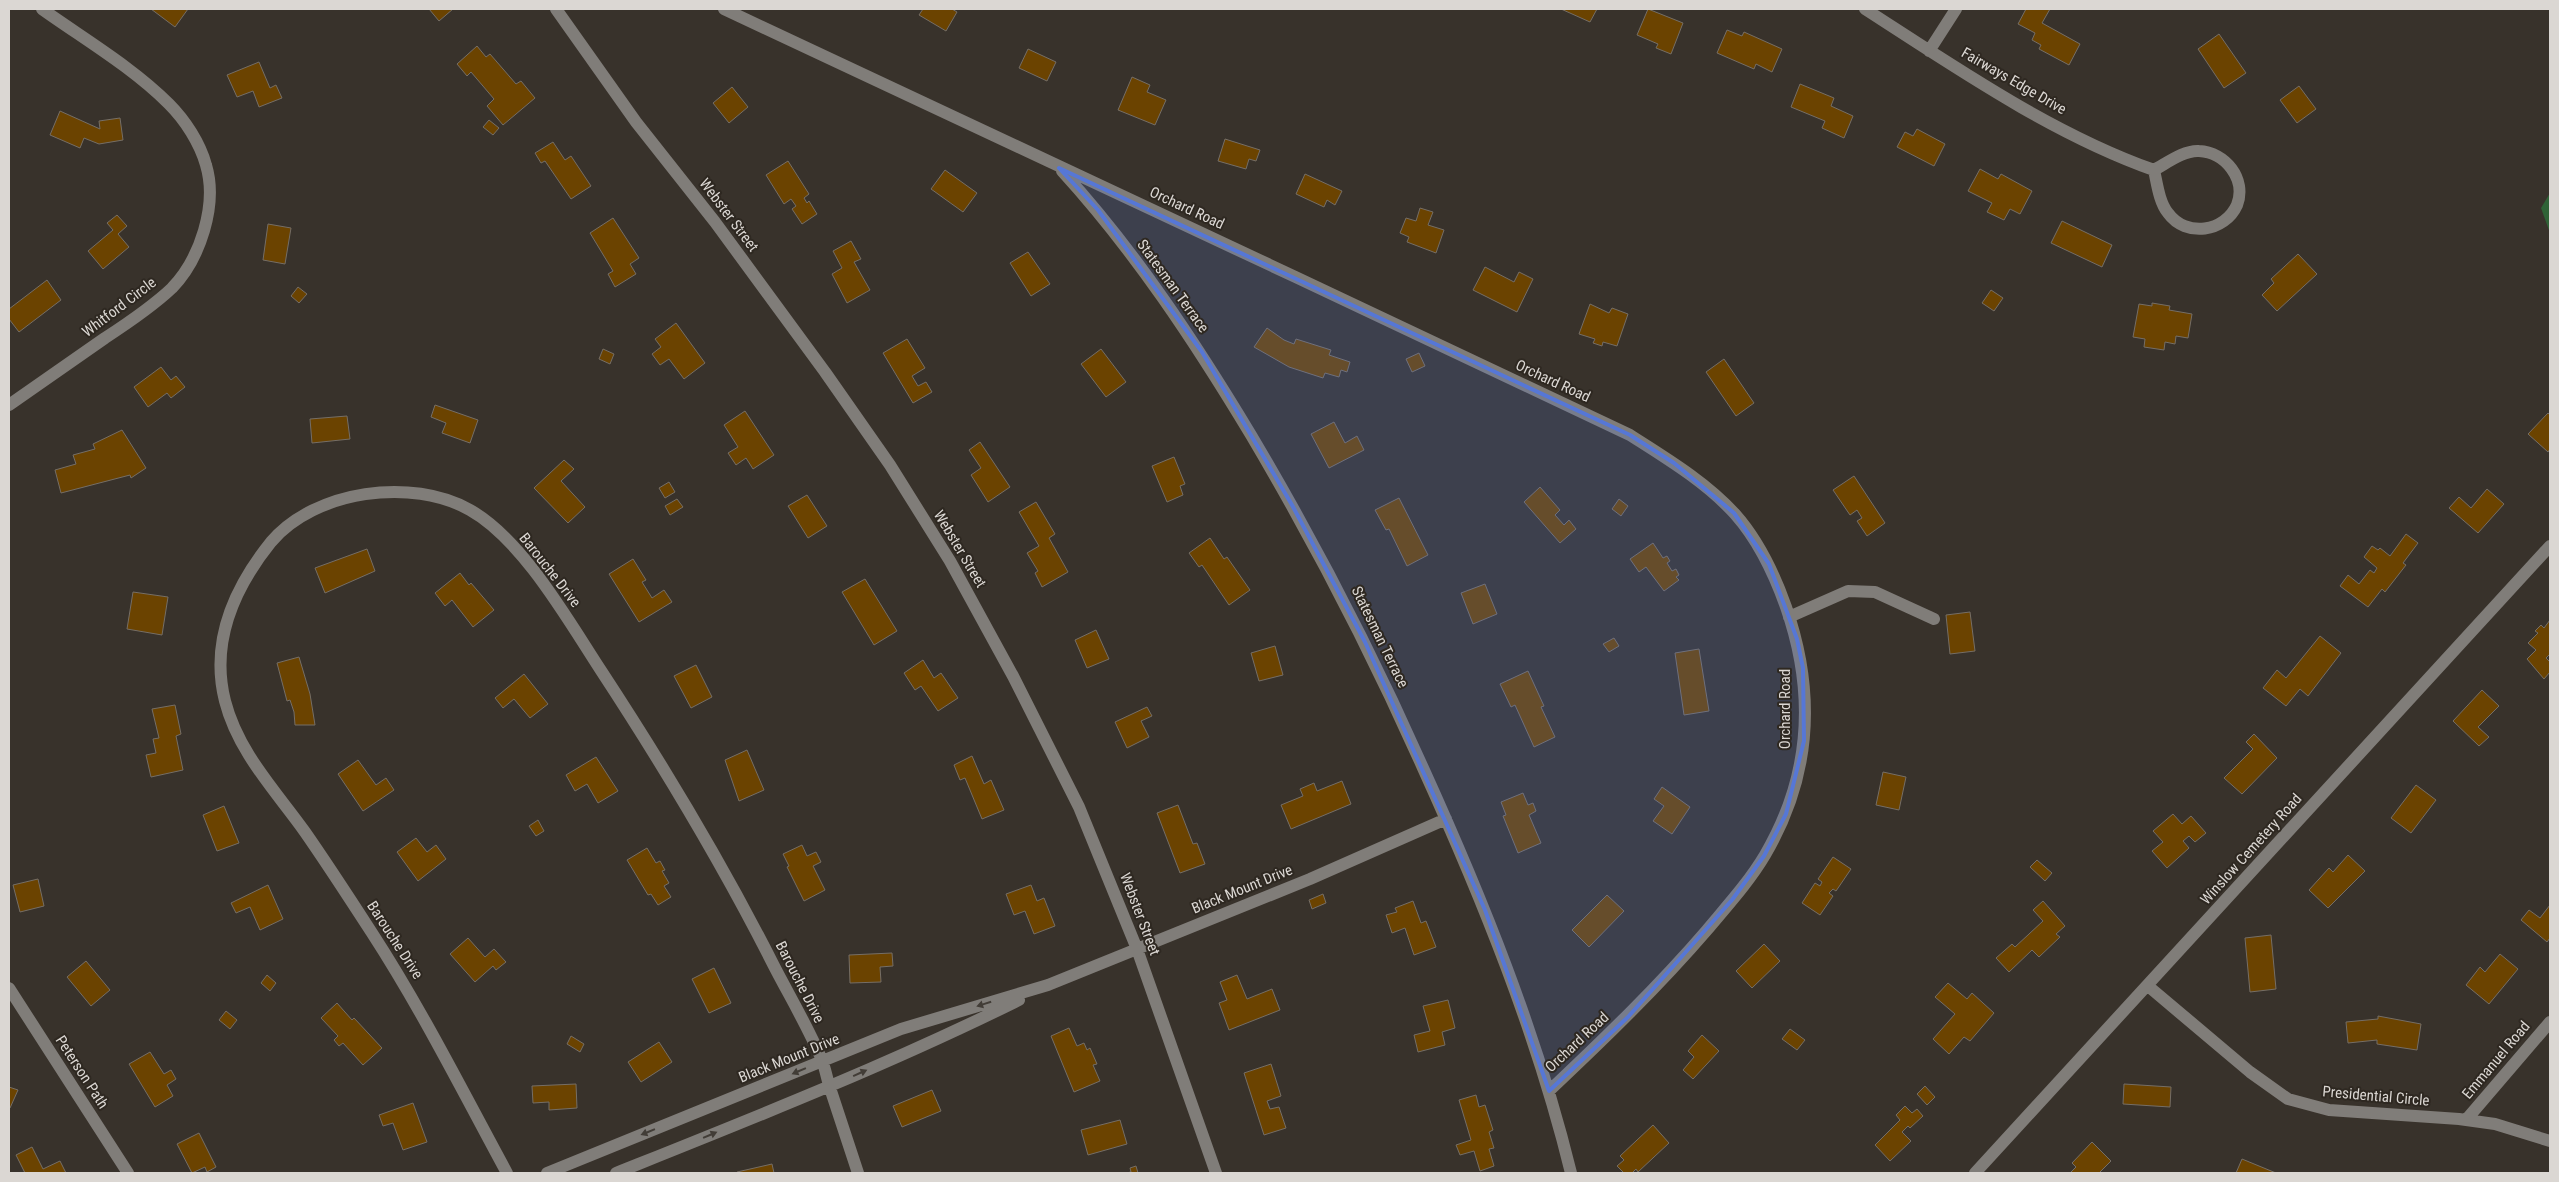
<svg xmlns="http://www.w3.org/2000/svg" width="2559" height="1182" viewBox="0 0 2559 1182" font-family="'Roboto Condensed',sans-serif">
<rect width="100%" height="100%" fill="#38322b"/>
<!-- green -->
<path fill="#2f6236" d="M 2550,193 L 2550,233 L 2541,208 Z"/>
<!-- building -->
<path fill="#6b4300" stroke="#756e66" d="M 151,9 L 188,9 L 175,27 Z
M 429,9 L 453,9 L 439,21 Z
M 923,9 L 952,9 L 957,12 L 946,31 L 919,15 Z
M 1561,9 L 1597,9 L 1590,22 Z
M 1648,9 L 1683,23 L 1671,54 L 1656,48 L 1658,44 L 1637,35 Z
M 2026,9 L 2050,9 L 2042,23 L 2080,44 L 2069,65 L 2039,49 L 2041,45 L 2032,40 L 2035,33 L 2018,24 Z
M 1727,30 L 1742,36 L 1744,32 L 1782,49 L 1772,72 L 1756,64 L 1754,69 L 1717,53 Z
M 2219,34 L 2246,73 L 2224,88 L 2198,49 Z
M 477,46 L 486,57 L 490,54 L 516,84 L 521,81 L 535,98 L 503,125 L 487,106 L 494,99 L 471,72 L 467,76 L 457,64 Z
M 1028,49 L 1056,62 L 1047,81 L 1019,68 Z
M 259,62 L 270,88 L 276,85 L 282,98 L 259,107 L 253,91 L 237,97 L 227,75 Z
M 1132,77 L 1150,85 L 1147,92 L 1166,100 L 1155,125 L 1118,110 Z
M 1800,84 L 1834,98 L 1831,106 L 1853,116 L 1844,138 L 1822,128 L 1825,121 L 1791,107 Z
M 2299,86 L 2316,109 L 2297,123 L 2280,100 Z
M 732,87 L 748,107 L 729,123 L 713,103 Z
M 60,111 L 100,129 L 99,121 L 120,118 L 123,140 L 99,144 L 84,138 L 80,148 L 50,135 Z
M 489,120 L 499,128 L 493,135 L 483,127 Z
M 1917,129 L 1945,144 L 1934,166 L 1897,147 L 1905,132 L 1913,136 Z
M 1225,139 L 1260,150 L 1256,161 L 1249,159 L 1246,169 L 1218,161 Z
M 553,142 L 565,160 L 571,156 L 591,186 L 571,199 L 545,161 L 541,163 L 535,153 Z
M 788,161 L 809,194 L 804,198 L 807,203 L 809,201 L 817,214 L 802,224 L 792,209 L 796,206 L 791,199 L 784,204 L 766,175 Z
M 1980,169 L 1998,179 L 2001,174 L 2032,191 L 2020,214 L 2010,209 L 2004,220 L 1987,212 L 1992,203 L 1968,191 Z
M 945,170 L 977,193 L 963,212 L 931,189 Z
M 1305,174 L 1342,191 L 1335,205 L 1327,200 L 1324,207 L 1296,194 Z
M 1420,208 L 1433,212 L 1428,225 L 1444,230 L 1436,253 L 1407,242 L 1409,237 L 1400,233 L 1406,218 L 1416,221 Z
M 117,215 L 127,226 L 118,234 L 129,247 L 103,269 L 88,251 L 113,230 L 107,223 Z
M 613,218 L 639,258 L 630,264 L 636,274 L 615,287 L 608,274 L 613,271 L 590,233 Z
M 2062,221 L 2112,245 L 2102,267 L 2051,243 Z
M 268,224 L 291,228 L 285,264 L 263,260 Z
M 851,241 L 861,259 L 854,262 L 870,290 L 847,303 L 832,274 L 842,268 L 833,251 Z
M 1028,252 L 1050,284 L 1031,296 L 1010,263 Z
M 2298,254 L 2317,274 L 2277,311 L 2262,295 L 2274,283 L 2271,279 Z
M 1485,267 L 1514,282 L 1519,272 L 1533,279 L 1517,312 L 1473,290 Z
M 47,280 L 61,300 L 19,332 L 9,319 L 9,309 Z
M 298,287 L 307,294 L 299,303 L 291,296 Z
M 1991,290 L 2003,298 L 1994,311 L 1982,303 Z
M 2152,303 L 2170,306 L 2169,310 L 2192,314 L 2188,338 L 2176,336 L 2175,344 L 2165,342 L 2164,350 L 2144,347 L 2145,339 L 2133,337 L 2139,304 L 2152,306 Z
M 1590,304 L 1609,313 L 1612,308 L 1628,314 L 1617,346 L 1603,342 L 1602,346 L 1593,343 L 1595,339 L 1579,334 Z
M 676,323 L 705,363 L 684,379 L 669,359 L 660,365 L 652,354 L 661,347 L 655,339 Z
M 1267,328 L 1284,340 L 1294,344 L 1296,339 L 1331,350 L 1329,355 L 1350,362 L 1347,372 L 1341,370 L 1339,377 L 1325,373 L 1323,378 L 1289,367 L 1254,347 Z
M 907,339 L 925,368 L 912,376 L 918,386 L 926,382 L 932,392 L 913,403 L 883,353 Z
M 603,349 L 614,354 L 610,364 L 599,359 Z
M 1101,349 L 1126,382 L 1106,397 L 1081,364 Z
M 1419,353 L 1425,366 L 1412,372 L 1406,359 Z
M 1724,359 L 1754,403 L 1736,416 L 1706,372 Z
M 161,367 L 171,380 L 176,376 L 185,387 L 171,398 L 167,393 L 148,407 L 134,387 Z
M 435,405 L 478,420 L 470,443 L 442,433 L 446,423 L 431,417 Z
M 745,411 L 774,455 L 753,469 L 746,458 L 736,465 L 728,453 L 738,447 L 724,425 Z
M 2548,413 L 2550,415 L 2550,449 L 2548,452 L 2528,434 Z
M 347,416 L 350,439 L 312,443 L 310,419 Z
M 1334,422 L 1345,443 L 1357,436 L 1364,450 L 1329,468 L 1311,434 Z
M 122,430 L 146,468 L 131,478 L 130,475 L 61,493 L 55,470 L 76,464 L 73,455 L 95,449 L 93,444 Z
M 980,442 L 1010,487 L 988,502 L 971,475 L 981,468 L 969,450 Z
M 1174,457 L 1185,484 L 1180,486 L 1183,495 L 1167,502 L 1152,466 Z
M 564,460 L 574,469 L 561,481 L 585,507 L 568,523 L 534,488 Z
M 1854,476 L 1885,523 L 1867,536 L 1857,521 L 1862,518 L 1857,510 L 1850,515 L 1833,490 Z
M 669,482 L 675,492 L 665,498 L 659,488 Z
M 1540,487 L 1560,510 L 1555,515 L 1564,525 L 1569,520 L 1576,529 L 1560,543 L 1524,502 Z
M 2487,489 L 2504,504 L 2478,533 L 2449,508 L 2459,497 L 2471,508 Z
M 807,495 L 827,526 L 808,538 L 788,506 Z
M 1399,498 L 1428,555 L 1407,566 L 1389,529 L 1386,530 L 1375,510 Z
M 677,499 L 683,507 L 670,515 L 665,506 Z
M 1619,499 L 1628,506 L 1621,516 L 1612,509 Z
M 1036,502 L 1055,534 L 1049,538 L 1068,572 L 1042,587 L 1035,573 L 1038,571 L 1027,553 L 1039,546 L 1019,512 Z
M 2406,534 L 2418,543 L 2403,563 L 2406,565 L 2385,592 L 2382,589 L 2368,607 L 2340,586 L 2348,575 L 2359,584 L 2370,570 L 2374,573 L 2377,568 L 2364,557 L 2372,546 L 2378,550 L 2380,548 L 2390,556 Z
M 1210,538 L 1224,559 L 1227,557 L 1250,590 L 1229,605 L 1202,565 L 1199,567 L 1189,553 Z
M 1653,543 L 1663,558 L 1667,556 L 1670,561 L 1667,563 L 1672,571 L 1676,569 L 1679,575 L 1676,577 L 1679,580 L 1664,591 L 1646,567 L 1639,572 L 1630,559 Z
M 367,549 L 375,571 L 325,593 L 315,568 Z
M 633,559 L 646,580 L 642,582 L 652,598 L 664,590 L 672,602 L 639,622 L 609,574 Z
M 460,573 L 469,585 L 471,583 L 494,610 L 473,627 L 452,600 L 445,606 L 435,593 Z
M 865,579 L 897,631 L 874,645 L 842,592 Z
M 1485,584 L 1497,614 L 1473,624 L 1461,593 Z
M 133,592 L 168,597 L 162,635 L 127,629 Z
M 1970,612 L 1975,651 L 1950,654 L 1946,615 Z
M 2550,620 L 2550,654 L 2546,658 L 2550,662 L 2550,672 L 2544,679 L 2527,659 L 2536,650 L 2528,643 L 2538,633 L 2535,631 L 2541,625 L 2544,628 Z
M 1096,630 L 1109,659 L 1087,668 L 1075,640 Z
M 2320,636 L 2341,653 L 2308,696 L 2300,689 L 2286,706 L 2263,688 L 2277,670 L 2286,678 Z
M 1614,638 L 1619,646 L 1609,652 L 1603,644 Z
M 1275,646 L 1283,675 L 1259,681 L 1251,653 Z
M 1699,649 L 1709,711 L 1684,715 L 1675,653 Z
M 299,657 L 310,694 L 315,725 L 295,725 L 294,712 L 290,700 L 287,701 L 277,663 Z
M 923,660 L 934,678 L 941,673 L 958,698 L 938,711 L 921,686 L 915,690 L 904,673 Z
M 696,665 L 712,697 L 691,708 L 674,676 Z
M 1528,671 L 1544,706 L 1541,707 L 1555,737 L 1534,747 L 1515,705 L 1511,707 L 1500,684 Z
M 524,674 L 548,704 L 530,718 L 514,699 L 503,708 L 495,698 Z
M 2482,690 L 2499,706 L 2478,727 L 2489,737 L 2479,746 L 2453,721 Z
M 175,705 L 181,734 L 176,736 L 183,770 L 151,777 L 146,755 L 156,753 L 153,739 L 159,738 L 152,709 Z
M 1147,707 L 1152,716 L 1141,721 L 1149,737 L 1127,748 L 1115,722 Z
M 2254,734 L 2277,758 L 2242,794 L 2224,778 L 2253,749 L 2246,742 Z
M 747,750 L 764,790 L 739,801 L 725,760 Z
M 972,756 L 984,784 L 991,780 L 1004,810 L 982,819 L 965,778 L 960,780 L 954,765 Z
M 596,757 L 618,791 L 598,803 L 587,784 L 575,791 L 566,775 Z
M 358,760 L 376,785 L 386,778 L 394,790 L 363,811 L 338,774 Z
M 1883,772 L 1906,777 L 1899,810 L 1876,805 Z
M 1342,781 L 1351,804 L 1291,829 L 1281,805 L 1303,796 L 1300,789 L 1314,783 L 1317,791 Z
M 2416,785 L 2436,800 L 2411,833 L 2391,818 Z
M 1662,787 L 1690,807 L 1672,834 L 1653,821 L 1664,806 L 1654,799 Z
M 1523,793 L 1528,805 L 1533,803 L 1536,811 L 1529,815 L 1541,843 L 1518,853 L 1503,816 L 1506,815 L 1501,802 Z
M 1178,805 L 1193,844 L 1197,843 L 1205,864 L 1180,873 L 1157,813 Z
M 224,806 L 239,843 L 217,851 L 203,815 Z
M 2173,814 L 2182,824 L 2191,816 L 2206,833 L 2195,842 L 2189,836 L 2183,841 L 2189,848 L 2167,868 L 2152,851 L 2163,842 L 2153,831 Z
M 538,820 L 544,831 L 536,836 L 529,826 Z
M 416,838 L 427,852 L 436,845 L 446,859 L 418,881 L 397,852 Z
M 802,845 L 807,856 L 816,852 L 821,862 L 813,866 L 825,890 L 804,901 L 787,867 L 789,866 L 783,854 Z
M 647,848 L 656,863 L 660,861 L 665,870 L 662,871 L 669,883 L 664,886 L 671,897 L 658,905 L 651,894 L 648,895 L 627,860 Z
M 2348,855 L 2365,871 L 2328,908 L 2309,890 L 2329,868 L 2333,872 Z
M 1833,857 L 1851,869 L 1836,891 L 1833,889 L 1829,893 L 1833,896 L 1820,915 L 1802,903 L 1815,883 L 1820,886 L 1822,882 L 1818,879 Z
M 2037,860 L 2052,873 L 2045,881 L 2030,867 Z
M 38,879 L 44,906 L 20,912 L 13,885 Z
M 268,885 L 283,919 L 260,930 L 250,907 L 236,913 L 231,903 Z
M 1031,885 L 1037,901 L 1044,898 L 1055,926 L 1034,934 L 1025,911 L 1014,915 L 1006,894 Z
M 1323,894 L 1326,903 L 1312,909 L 1309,900 Z
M 1607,895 L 1624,911 L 1589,947 L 1572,930 Z
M 1413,901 L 1421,923 L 1426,921 L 1436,947 L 1414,955 L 1405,928 L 1392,933 L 1386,915 L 1397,912 L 1395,908 Z
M 2043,901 L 2065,926 L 2056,934 L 2060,937 L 2039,957 L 2032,950 L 2009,972 L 1996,958 L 2012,944 L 2015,947 L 2043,921 L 2033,910 Z
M 2550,905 L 2550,938 L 2547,942 L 2521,920 L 2529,910 L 2540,918 Z
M 2271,935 L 2276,989 L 2250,992 L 2245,938 Z
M 468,938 L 485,957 L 494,949 L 506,962 L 496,970 L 493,966 L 475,982 L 450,954 Z
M 1764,944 L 1780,961 L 1752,988 L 1736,971 Z
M 892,953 L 893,966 L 880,967 L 881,982 L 850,983 L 849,955 Z
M 2500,954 L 2518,969 L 2489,1004 L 2466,985 L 2480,967 L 2485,972 Z
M 86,961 L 110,990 L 91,1006 L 67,977 Z
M 714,968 L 731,1003 L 709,1013 L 692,979 Z
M 267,975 L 276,983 L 270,991 L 261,983 Z
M 1237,975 L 1247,999 L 1272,989 L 1280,1010 L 1229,1030 L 1219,1003 L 1227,1000 L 1220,982 Z
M 1948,983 L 1967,999 L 1972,993 L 1994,1013 L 1970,1041 L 1964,1037 L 1949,1054 L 1933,1039 L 1955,1014 L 1935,997 Z
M 1448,1000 L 1455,1028 L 1442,1032 L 1445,1045 L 1418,1052 L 1414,1035 L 1430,1031 L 1423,1006 Z
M 337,1003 L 352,1020 L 354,1018 L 382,1048 L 363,1065 L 343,1043 L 339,1046 L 334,1040 L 338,1036 L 321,1018 Z
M 226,1011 L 237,1020 L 230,1029 L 219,1020 Z
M 2378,1016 L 2421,1024 L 2417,1050 L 2377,1044 L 2377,1040 L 2348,1043 L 2346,1022 L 2378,1019 Z
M 1069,1028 L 1077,1046 L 1084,1043 L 1087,1050 L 1090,1048 L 1097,1064 L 1093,1065 L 1100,1081 L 1074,1092 L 1051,1036 Z
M 1790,1029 L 1805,1040 L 1797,1050 L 1782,1039 Z
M 1702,1035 L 1719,1051 L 1693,1079 L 1683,1070 L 1694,1057 L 1688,1051 Z
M 571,1036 L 584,1044 L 580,1052 L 567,1044 Z
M 659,1042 L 672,1062 L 641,1082 L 628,1062 Z
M 150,1052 L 164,1074 L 171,1070 L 176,1079 L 167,1085 L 173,1096 L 155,1107 L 129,1064 Z
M 1271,1064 L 1281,1096 L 1267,1101 L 1270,1109 L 1279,1107 L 1286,1128 L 1264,1135 L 1244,1073 Z
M 576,1084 L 577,1108 L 549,1110 L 549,1102 L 533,1103 L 532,1086 Z
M 2124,1084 L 2171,1087 L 2170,1107 L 2123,1104 Z
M 1925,1086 L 1935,1097 L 1927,1105 L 1917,1094 Z
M 9,1087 L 18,1090 L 10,1108 L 9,1108 Z
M 932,1090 L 941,1111 L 902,1127 L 893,1106 Z
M 1476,1095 L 1479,1107 L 1485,1105 L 1493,1130 L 1489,1132 L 1494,1148 L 1489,1149 L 1494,1166 L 1480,1171 L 1474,1151 L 1460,1155 L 1456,1145 L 1471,1140 L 1459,1100 Z
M 413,1103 L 427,1142 L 403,1150 L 393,1123 L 383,1126 L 379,1115 Z
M 1905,1106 L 1912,1113 L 1917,1109 L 1923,1116 L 1910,1128 L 1908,1126 L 1902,1132 L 1911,1141 L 1890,1161 L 1875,1145 L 1900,1120 L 1896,1115 Z
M 1120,1120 L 1127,1144 L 1088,1155 L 1081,1130 Z
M 1653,1125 L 1669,1143 L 1638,1172 L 1636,1169 L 1632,1173 L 1624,1173 L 1617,1166 L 1624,1160 L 1620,1156 Z
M 199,1133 L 216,1167 L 207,1172 L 205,1167 L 192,1173 L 177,1144 Z
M 2092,1142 L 2111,1161 L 2099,1173 L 2070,1173 L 2076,1167 L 2072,1163 Z
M 32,1147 L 43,1169 L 60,1161 L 66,1173 L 25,1173 L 16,1155 Z
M 2242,1159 L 2276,1173 L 2236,1173 Z
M 772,1164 L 774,1173 L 737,1173 L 737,1172 Z
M 1136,1166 L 1138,1173 L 1126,1173 L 1131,1172 L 1130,1168 Z"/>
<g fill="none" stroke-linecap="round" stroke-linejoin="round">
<!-- minor -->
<path stroke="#807d79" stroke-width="12" d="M 556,9 L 636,122 L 715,222 L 825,372 L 890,465 L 950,561 L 1013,676 L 1079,807 L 1137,949 L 1216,1173
M 724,9 C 1025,152 1329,291 1630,435 C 1666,458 1706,482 1735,514 C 1759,541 1774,573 1786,607 C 1816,693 1812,775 1765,855 C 1749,882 1727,906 1707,930 C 1658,987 1604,1039 1549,1091
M 1865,9 C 1955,67 2052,134 2154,170 C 2167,163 2184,150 2199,151 C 2225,152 2247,179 2237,205 C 2225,232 2186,238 2168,213 C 2159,202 2157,183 2154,170
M 1929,51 L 1956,9
M 1062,171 C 1135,251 1195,342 1251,435 C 1315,543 1372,653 1423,768 C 1482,898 1537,1034 1571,1173
M 9,405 C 41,383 73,360 105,338 C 128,323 152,307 172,288 C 200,259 218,205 206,165 C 200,143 185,120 169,104 C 132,67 84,39 42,9
M 1789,617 L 1848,591 L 1875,592 L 1934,619
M 2148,986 L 2250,1072 L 2288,1099 L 2329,1110 L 2459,1119 L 2495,1124 L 2550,1141
M 9,988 L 128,1173
M 2466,1120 L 2550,1022
M 507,1173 C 463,1092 422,1010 372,933 C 350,899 328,865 305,832 C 275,790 238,752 225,701 C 210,642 234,588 271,542 C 315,490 412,477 470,510 C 522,539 568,620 600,669 C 663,765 722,863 774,966 C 790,997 808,1027 821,1058 C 826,1069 827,1081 831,1091 C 840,1119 849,1146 858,1173
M 547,1173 L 901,1029 L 1048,985 L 1310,879 L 1446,819
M 616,1173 C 751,1119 888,1065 1019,1000
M 1975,1173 L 2550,546"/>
</g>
<!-- one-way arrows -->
<defs><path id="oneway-solid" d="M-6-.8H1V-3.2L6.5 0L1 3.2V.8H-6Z" transform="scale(1.25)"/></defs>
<g fill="#423d37">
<use href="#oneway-solid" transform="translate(984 1004) rotate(163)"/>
<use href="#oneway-solid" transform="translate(799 1071) rotate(157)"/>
<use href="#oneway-solid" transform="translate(860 1073) rotate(-24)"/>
<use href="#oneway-solid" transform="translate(648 1132) rotate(158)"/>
<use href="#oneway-solid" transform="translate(710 1135) rotate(-23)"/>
</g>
<!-- marked area -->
<path fill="#5677d6" fill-opacity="0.2" stroke="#5677d6" stroke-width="4" stroke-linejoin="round" d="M 1059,168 L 1630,435 L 1674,463 L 1734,513 L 1769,564 L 1797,639 L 1803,668 L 1804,741 L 1786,814 L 1764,856 L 1732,900 L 1628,1017 L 1549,1091 L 1485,910 L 1365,642 L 1292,505 L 1202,352 L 1098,210 Z"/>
<g text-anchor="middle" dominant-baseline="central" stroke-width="4" stroke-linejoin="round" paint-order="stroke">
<!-- street labels -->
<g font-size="15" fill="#dbd7d3" stroke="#2e2821">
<text transform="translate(2014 81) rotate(30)">Fairways Edge Drive</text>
<text transform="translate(1187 208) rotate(25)">Orchard Road</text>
<text transform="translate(729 215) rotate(53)">Webster Street</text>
<text transform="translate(1173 286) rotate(54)">Statesman Terrace</text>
<text transform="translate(119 307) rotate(-37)">Whitford Circle</text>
<text transform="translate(1553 381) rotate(25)">Orchard Road</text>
<text transform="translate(960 549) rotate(59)">Webster Street</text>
<text transform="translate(550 570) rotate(52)">Barouche Drive</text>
<text transform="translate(1380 637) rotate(64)">Statesman Terrace</text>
<text transform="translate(1785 709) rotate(-90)">Orchard Road</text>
<text transform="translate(2251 849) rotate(-48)">Winslow Cemetery Road</text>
<text transform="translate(1242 889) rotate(-22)">Black Mount Drive</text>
<text transform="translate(1140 914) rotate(69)">Webster Street</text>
<text transform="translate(395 940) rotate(57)">Barouche Drive</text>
<text transform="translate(800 982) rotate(63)">Barouche Drive</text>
<text transform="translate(1577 1042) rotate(-43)">Orchard Road</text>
<text transform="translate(789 1058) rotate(-22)">Black Mount Drive</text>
<text transform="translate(2496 1060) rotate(-50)">Emmanuel Road</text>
<text transform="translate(82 1072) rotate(57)">Peterson Path</text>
<text transform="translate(2376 1096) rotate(5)">Presidential Circle</text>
</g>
</g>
<!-- border -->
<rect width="2559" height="1182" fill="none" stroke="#dbd7d3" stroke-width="20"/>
</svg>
